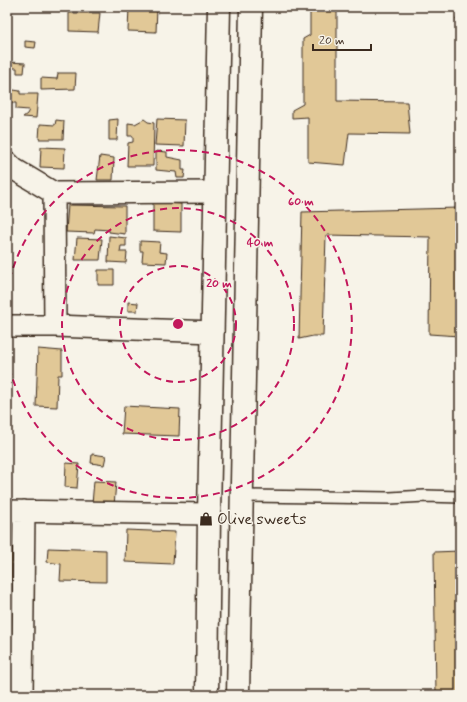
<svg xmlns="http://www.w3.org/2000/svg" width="467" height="702" viewBox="0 0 467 702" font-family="Mynerve,sans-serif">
<rect width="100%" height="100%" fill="#f7f3e8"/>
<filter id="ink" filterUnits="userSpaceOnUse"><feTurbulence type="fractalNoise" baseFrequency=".025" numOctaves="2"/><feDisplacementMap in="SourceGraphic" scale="8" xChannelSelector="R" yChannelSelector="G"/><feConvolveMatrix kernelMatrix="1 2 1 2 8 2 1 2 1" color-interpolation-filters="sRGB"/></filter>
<g filter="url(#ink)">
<!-- building -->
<path fill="#e1c897" stroke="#3b2a1e" d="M 7,7 L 10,7 L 9,25 L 7,25 Z
M 129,7 L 157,7 L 156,32 L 128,31 Z
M 310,7 L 337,7 L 337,101 L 407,102 L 410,134 L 349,133 L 345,165 L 308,162 L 308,117 L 292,118 L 292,110 L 303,104 L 303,39 L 310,35 Z
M 69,13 L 100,13 L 98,32 L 69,31 Z
M 456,18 L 460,18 L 460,28 L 458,28 Z
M 25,41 L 36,42 L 35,48 L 25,47 Z
M 10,62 L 25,63 L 24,73 L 17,73 L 17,68 L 9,68 Z
M 58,73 L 76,73 L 75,89 L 41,90 L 41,78 L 57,79 Z
M 7,89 L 20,91 L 20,94 L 38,94 L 36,118 L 23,117 L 27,114 L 29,110 L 16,109 L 16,103 L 10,103 L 9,115 L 7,115 Z
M 118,119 L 117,140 L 109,140 L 109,120 Z
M 144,119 L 148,122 L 154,123 L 153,166 L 127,166 L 128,143 L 133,142 L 133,136 L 128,136 L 128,123 L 135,124 Z
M 157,119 L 185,120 L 184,146 L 155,145 Z
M 56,120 L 64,121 L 63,139 L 39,139 L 40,124 L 55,125 Z
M 41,147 L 65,148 L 64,168 L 40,167 Z
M 156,151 L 167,152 L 167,157 L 182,160 L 182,170 L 185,170 L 184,178 L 177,178 L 176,172 L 156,170 Z
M 100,156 L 114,158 L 113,180 L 97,180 Z
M 153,202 L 181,204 L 181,232 L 153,231 Z
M 68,205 L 125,206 L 125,234 L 109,232 L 109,230 L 95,229 L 94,233 L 66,232 Z
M 458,208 L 459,336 L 429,334 L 430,237 L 326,235 L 323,336 L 313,336 L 299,339 L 302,212 Z
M 109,236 L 126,238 L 126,246 L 121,246 L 120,252 L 127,252 L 126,263 L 108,262 Z
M 77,238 L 102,239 L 100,260 L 75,260 Z
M 140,241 L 160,242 L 159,252 L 167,253 L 166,263 L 142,262 L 143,251 L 140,251 Z
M 98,270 L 114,270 L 114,285 L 98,285 Z
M 128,302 L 138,303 L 137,311 L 128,311 Z
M 38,349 L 62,351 L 62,375 L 58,375 L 57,407 L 36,406 Z
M 124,406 L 180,409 L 179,436 L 122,434 Z
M 92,454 L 106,456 L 104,465 L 91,463 Z
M 66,463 L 79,464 L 77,488 L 65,487 Z
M 94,481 L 116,482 L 114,506 L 92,504 Z
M 126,530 L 175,532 L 173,564 L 125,562 Z
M 48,548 L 106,550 L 106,582 L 60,581 L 61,564 L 47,562 Z
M 7,550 L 15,550 L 15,580 L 7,580 Z
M 460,551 L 460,695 L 436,695 L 434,552 Z"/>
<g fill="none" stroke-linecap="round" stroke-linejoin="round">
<!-- lane casing -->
<g stroke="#3b2a1e" stroke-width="14">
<path id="lane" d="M 242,496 L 390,498 L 425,496 L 460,497"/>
</g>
<!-- street casing -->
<g stroke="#3b2a1e" stroke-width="24">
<path id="street" d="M 7,162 L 14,169 L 54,193 L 216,192
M 54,193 L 55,326
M 7,326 L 55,326 L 213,332
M 7,511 L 209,514
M 22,695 L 24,511"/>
</g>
<!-- secondary casing -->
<g stroke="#3b2a1e" stroke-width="25">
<path id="secondary" d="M 207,695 L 209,514 L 219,7
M 238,695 L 251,7"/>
</g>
<!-- lane -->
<use href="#lane" stroke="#f7f3e8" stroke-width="11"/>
<!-- street -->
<use href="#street" stroke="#f7f3e8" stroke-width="21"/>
<!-- secondary -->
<use href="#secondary" stroke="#f7f3e8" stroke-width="22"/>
</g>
</g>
<!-- distance rings -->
<g fill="none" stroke="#c2185b" stroke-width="2" stroke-dasharray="7 5">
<circle cx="178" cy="324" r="58"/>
<circle cx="178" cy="324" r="116"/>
<path d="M7 291A174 174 0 1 1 7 357"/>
</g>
<!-- icons -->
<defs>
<g id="shop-bare" transform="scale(1.08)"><path d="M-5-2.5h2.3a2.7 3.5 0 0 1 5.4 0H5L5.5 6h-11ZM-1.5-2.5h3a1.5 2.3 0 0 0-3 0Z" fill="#3b2a1e" stroke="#f7f3e8" stroke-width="2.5" paint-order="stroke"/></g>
</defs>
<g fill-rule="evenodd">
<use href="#shop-bare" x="206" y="519"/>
</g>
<g text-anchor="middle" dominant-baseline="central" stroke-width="3" stroke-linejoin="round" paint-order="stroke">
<!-- poi labels -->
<g font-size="16" fill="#3b2a1e" stroke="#f7f3e8" text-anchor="start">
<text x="217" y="519">Olive sweets</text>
</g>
</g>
<circle cx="178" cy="324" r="6" fill="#c2185b" stroke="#f7f3e8" stroke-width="2"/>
<g font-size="12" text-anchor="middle" font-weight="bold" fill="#c2185b" stroke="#f7f3e8" stroke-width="3" stroke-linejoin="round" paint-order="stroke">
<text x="301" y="205">60 m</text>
<text x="260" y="246">40 m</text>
<text x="219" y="287">20 m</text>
</g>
<!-- margin -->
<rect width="467" height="702" fill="none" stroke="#f7f3e8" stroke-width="24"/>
<rect x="12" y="12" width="443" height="678" fill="none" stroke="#3b2a1e" stroke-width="1.5" filter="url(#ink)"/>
<!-- scale -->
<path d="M313 44v6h58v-6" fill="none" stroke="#3b2a1e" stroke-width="2"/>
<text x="319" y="44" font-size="12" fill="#3b2a1e" stroke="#f7f3e8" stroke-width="3" paint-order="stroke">20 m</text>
</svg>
